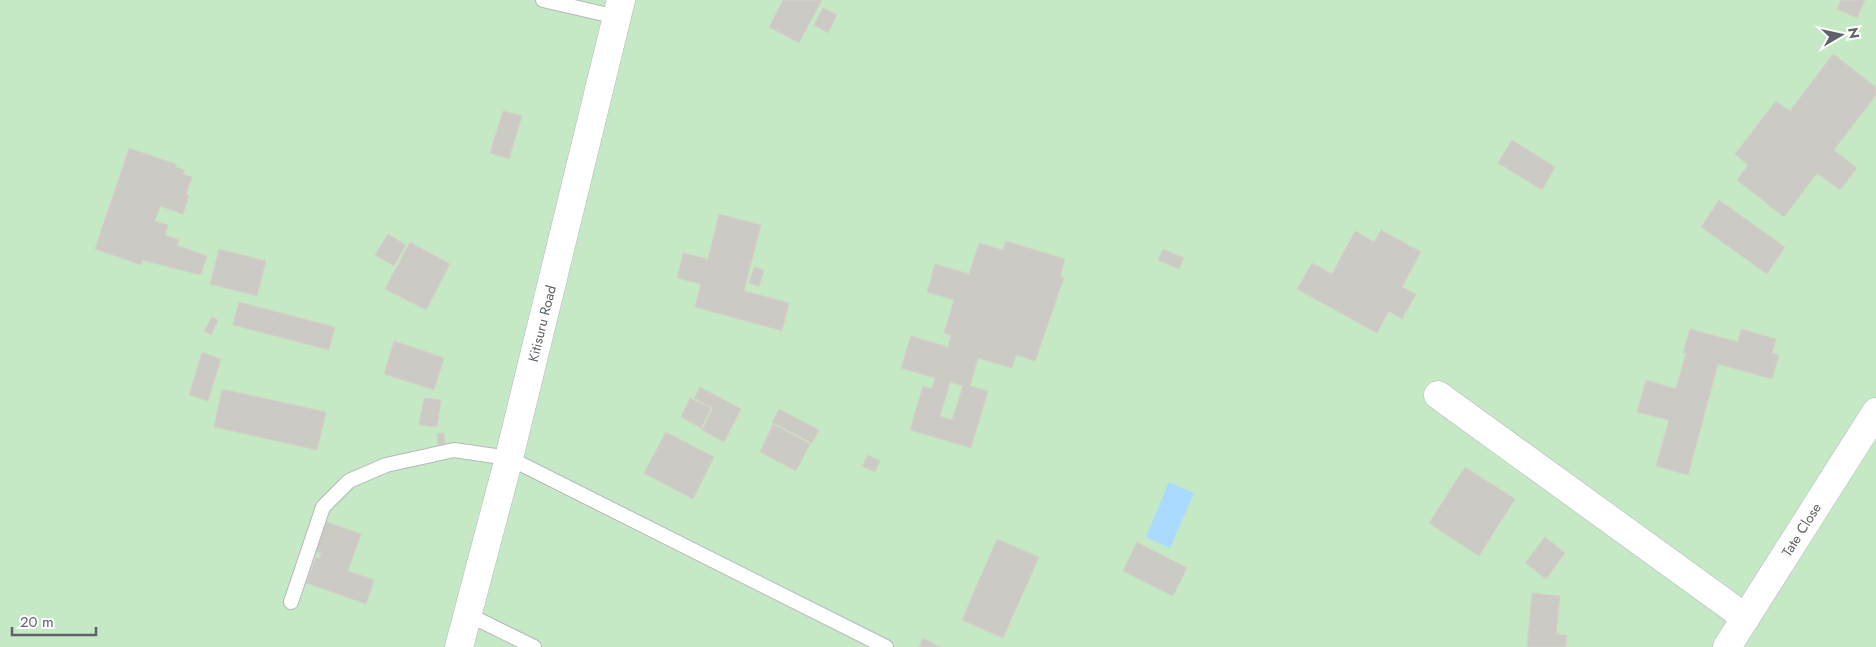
<svg xmlns="http://www.w3.org/2000/svg" width="1876" height="647" viewBox="0 0 1876 647" font-family="Jost,sans-serif">
<rect width="100%" height="100%" fill="#f1efe8"/>
<!-- green -->
<path fill="#c5e8c5" d="M 0,0 L 1876,0 L 1876,647 L 0,647 Z"/>
<!-- water -->
<path fill="#aadaff" d="M 1169,482 L 1194,493 L 1170,548 L 1146,537 Z"/>
<!-- building -->
<path fill="#cccac5" stroke="#d6d1c6" fill-rule="evenodd" d="M 783,0 L 822,0 L 799,43 L 769,27 Z
M 1841,0 L 1865,0 L 1857,18 L 1837,9 Z
M 823,8 L 837,15 L 828,33 L 814,25 Z
M 1833,54 L 1876,87 L 1876,95 L 1834,150 L 1857,168 L 1840,190 L 1817,173 L 1784,217 L 1737,180 L 1748,165 L 1735,154 L 1776,101 L 1790,111 Z
M 503,111 L 522,116 L 509,159 L 490,153 Z
M 1512,140 L 1555,167 L 1542,190 L 1498,163 Z
M 129,148 L 176,164 L 175,167 L 185,170 L 183,174 L 192,177 L 186,195 L 189,196 L 183,214 L 160,206 L 155,221 L 168,225 L 165,235 L 179,240 L 177,245 L 207,256 L 201,275 L 142,260 L 141,265 L 95,249 Z
M 1719,200 L 1785,247 L 1767,274 L 1701,227 Z
M 719,214 L 761,225 L 744,291 L 789,303 L 782,331 L 695,307 L 701,284 L 677,278 L 683,253 L 708,259 Z
M 1381,230 L 1421,252 L 1402,287 L 1416,294 L 1402,319 L 1389,311 L 1377,333 L 1297,289 L 1312,263 L 1332,274 L 1355,231 L 1374,242 Z
M 388,234 L 406,245 L 394,266 L 375,255 Z
M 1006,241 L 1065,259 L 1060,277 L 1064,278 L 1035,361 L 1016,355 L 1012,368 L 978,358 L 970,386 L 988,391 L 971,448 L 910,430 L 923,386 L 932,389 L 935,378 L 901,368 L 911,336 L 948,347 L 951,335 L 944,333 L 954,300 L 927,292 L 935,264 L 969,274 L 979,243 L 1003,250 ZM 950,382 L 963,386 L 952,420 L 940,416 Z
M 410,242 L 450,264 L 426,310 L 385,289 Z
M 219,249 L 266,261 L 257,296 L 210,284 Z
M 1163,249 L 1184,258 L 1179,269 L 1158,260 Z
M 754,267 L 764,270 L 759,286 L 749,283 Z
M 239,302 L 335,327 L 329,350 L 233,325 Z
M 212,317 L 218,320 L 211,335 L 204,331 Z
M 1690,329 L 1738,342 L 1741,329 L 1776,339 L 1772,353 L 1779,355 L 1772,379 L 1718,364 L 1688,475 L 1656,466 L 1669,420 L 1637,412 L 1646,380 L 1676,389 L 1686,353 L 1683,353 Z
M 394,341 L 444,358 L 434,390 L 384,374 Z
M 202,352 L 221,359 L 208,401 L 189,395 Z
M 700,387 L 741,409 L 724,442 L 702,430 L 713,408 L 694,398 Z
M 222,389 L 326,412 L 317,450 L 214,427 Z
M 424,398 L 441,400 L 437,427 L 419,425 Z
M 690,398 L 711,408 L 701,428 L 681,417 Z
M 779,409 L 819,430 L 812,443 L 772,422 Z
M 773,424 L 810,444 L 796,471 L 760,452 Z
M 666,432 L 714,457 L 693,499 L 644,473 Z
M 444,433 L 445,444 L 438,446 L 437,434 Z
M 868,455 L 880,461 L 875,472 L 862,466 Z
M 1465,467 L 1515,499 L 1479,556 L 1429,523 Z
M 324,521 L 361,534 L 348,571 L 374,580 L 366,604 L 306,583 L 316,557 L 319,559 L 321,553 L 314,550 Z
M 1545,537 L 1565,553 L 1546,579 L 1525,563 Z
M 997,539 L 1039,557 L 1003,638 L 962,620 Z
M 1137,542 L 1187,568 L 1173,596 L 1123,571 Z
M 1532,593 L 1560,596 L 1556,634 L 1567,635 L 1566,647 L 1527,647 Z
M 923,638 L 941,647 L 919,647 Z"/>
<g fill="none" stroke-linecap="round" stroke-linejoin="round">
<!-- lane casing -->
<g stroke="#b5b8bc" stroke-width="16">
<path id="lane" d="M 543,0 L 617,17
M 291,602 L 323,507 L 349,481 L 386,465 L 454,450 L 509,458 L 886,647
M 469,615 L 534,647"/>
</g>
<!-- street casing -->
<g stroke="#b5b8bc" stroke-width="29">
<path id="street" d="M 1438,395 L 1746,618"/>
</g>
<!-- secondary casing -->
<g stroke="#b6babf" stroke-width="29">
<g id="secondary">
<path id="s1" d="M 459,647 L 509,458 L 621,0"/>
<path id="s2" d="M 1727,647 L 1876,412"/>
</g>
</g>
<!-- lane -->
<use href="#lane" stroke="#fff" stroke-width="14"/>
<!-- street -->
<use href="#street" stroke="#fff" stroke-width="28"/>
<!-- secondary -->
<use href="#secondary" stroke="#fff" stroke-width="28"/>
</g>
<g text-anchor="middle" dominant-baseline="central" stroke-width="4" stroke-linejoin="round" paint-order="stroke">
<!-- street labels -->
<g font-size="14" fill="#5f6368" stroke="#fff">
<text stroke="none"><textPath href="#s1" startOffset="334">Kitisuru Road</textPath></text>
<text stroke="none"><textPath href="#s2" startOffset="139">Tate Close</textPath></text>
</g>
</g>
<!-- north arrow -->
<g transform="translate(1841 35) rotate(81)" stroke="#ffffff" stroke-width="4" paint-order="stroke">
<path d="M0-4L9 19L0 12L-9 19Z" fill="#5f6368"/>
<text y="-8" font-size="14" font-weight="bold" text-anchor="middle" fill="#5f6368">N</text>
</g>
<!-- scale -->
<path d="M12 627v8h84v-8" fill="none" stroke="#5f6368" stroke-width="2.5"/>
<text x="20" y="627" font-size="15" fill="#5f6368" stroke="#ffffff" stroke-width="4" paint-order="stroke">20 m</text>
</svg>
